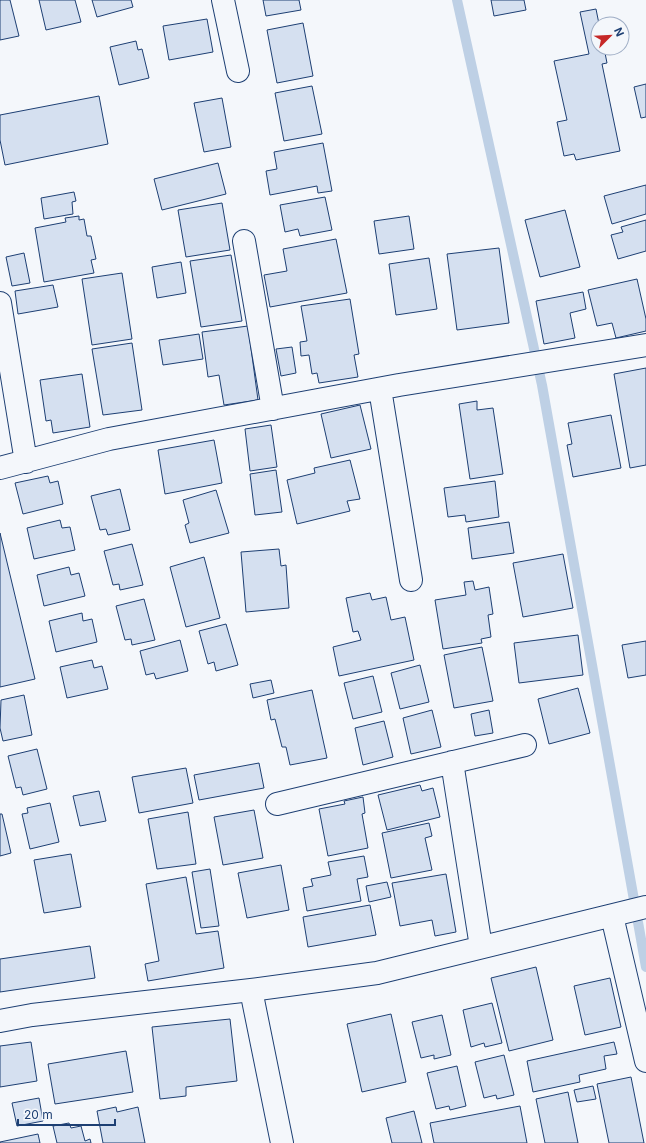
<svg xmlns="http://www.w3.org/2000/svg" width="646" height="1143" viewBox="0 0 646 1143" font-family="Inter,sans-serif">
<rect width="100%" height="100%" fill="#f4f7fb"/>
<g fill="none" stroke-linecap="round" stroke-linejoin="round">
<!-- stream -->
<path stroke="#bed0e5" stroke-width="10" d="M 457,0 L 542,385 L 646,967"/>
</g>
<!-- building -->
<path fill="#d5e0f0" stroke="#1d3f73" d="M 0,0 L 10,0 L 19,36 L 0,40 Z
M 39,0 L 75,0 L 81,22 L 46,30 Z
M 92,0 L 131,0 L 133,7 L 97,17 Z
M 263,0 L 299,0 L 301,10 L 266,16 Z
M 491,0 L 524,0 L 526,10 L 494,16 Z
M 596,9 L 599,24 L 598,48 L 604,48 L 607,63 L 602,64 L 620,151 L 576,160 L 574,154 L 564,156 L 557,122 L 567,120 L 554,61 L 589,54 L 580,12 Z
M 207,19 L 213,52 L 169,60 L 163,26 Z
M 303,23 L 313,76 L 277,83 L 267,30 Z
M 136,41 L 138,50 L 142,49 L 149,78 L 119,85 L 110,47 Z
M 646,84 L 646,117 L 641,118 L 634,87 Z
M 312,86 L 322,134 L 284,141 L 275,93 Z
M 99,96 L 108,144 L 5,165 L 0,140 L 0,115 Z
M 222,98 L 231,147 L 204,152 L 194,103 Z
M 323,143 L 332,191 L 318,193 L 317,186 L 270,195 L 266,171 L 277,169 L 274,152 Z
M 218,163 L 226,194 L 162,210 L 154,179 Z
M 646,185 L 646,214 L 612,224 L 604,196 Z
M 74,192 L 76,201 L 72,202 L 73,214 L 44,219 L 41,198 Z
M 325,197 L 332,230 L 300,236 L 298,229 L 285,232 L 280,205 Z
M 222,203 L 230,250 L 186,257 L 178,210 Z
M 565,210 L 580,267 L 540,277 L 525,220 Z
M 79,216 L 79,220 L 84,219 L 87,236 L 91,236 L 96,259 L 91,260 L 94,273 L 44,282 L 35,228 L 66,222 L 65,218 Z
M 409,216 L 414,249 L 379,254 L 374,221 Z
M 646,220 L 646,251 L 618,259 L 611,235 L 623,232 L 621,227 Z
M 336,239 L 347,293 L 270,307 L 264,275 L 287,271 L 283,249 Z
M 499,248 L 509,323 L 457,330 L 447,254 Z
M 24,253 L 30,283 L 12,286 L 6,257 Z
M 231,255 L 242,321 L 201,327 L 190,261 Z
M 429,258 L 437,309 L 396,315 L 389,264 Z
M 181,262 L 186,293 L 157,298 L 152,267 Z
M 122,273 L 132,339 L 92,345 L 82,279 Z
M 637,279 L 646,319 L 646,331 L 616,338 L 612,323 L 597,326 L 588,290 Z
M 53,285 L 58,307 L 18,314 L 15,291 Z
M 583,292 L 586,309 L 570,313 L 575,338 L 544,344 L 536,301 Z
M 350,299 L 359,354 L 354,355 L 358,377 L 319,383 L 317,373 L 312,374 L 309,355 L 301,356 L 300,342 L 307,341 L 301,306 Z
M 248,326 L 258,400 L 224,405 L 219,375 L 208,377 L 202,332 Z
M 199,334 L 203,359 L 163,365 L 159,340 Z
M 132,343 L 142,410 L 103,415 L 92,349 Z
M 292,347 L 296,373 L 281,376 L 276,349 Z
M 646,368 L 646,465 L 630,468 L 614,374 Z
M 82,374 L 90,427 L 53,433 L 51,420 L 46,421 L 40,380 Z
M 477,401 L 477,410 L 493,408 L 503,474 L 470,479 L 459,404 Z
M 360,405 L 371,449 L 331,458 L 321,414 Z
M 611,415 L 621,468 L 573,477 L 567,445 L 572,444 L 568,423 Z
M 271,425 L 277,467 L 250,471 L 245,429 Z
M 214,440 L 222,483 L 165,494 L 158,450 Z
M 350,460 L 360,499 L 347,501 L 350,511 L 297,524 L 287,480 L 315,473 L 314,468 Z
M 276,470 L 282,512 L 255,515 L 250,474 Z
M 48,476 L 50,483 L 58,481 L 63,504 L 23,514 L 15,483 Z
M 495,481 L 499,517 L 466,522 L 465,515 L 448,517 L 444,488 Z
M 120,489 L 130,530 L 108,535 L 106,529 L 100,530 L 91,496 Z
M 216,490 L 229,533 L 190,543 L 185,525 L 189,523 L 183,500 Z
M 60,520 L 62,528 L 70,527 L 75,550 L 34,559 L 27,528 Z
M 509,522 L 514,553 L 472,559 L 468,528 Z
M 0,533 L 35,679 L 0,687 Z
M 132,544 L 143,585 L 120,590 L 119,584 L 113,585 L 104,551 Z
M 279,549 L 281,566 L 286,565 L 289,608 L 246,612 L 241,552 Z
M 563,554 L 573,608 L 523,617 L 513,563 Z
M 204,557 L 220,618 L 186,627 L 170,567 Z
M 69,567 L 71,575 L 79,573 L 85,596 L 44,606 L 37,575 Z
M 473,581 L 475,590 L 489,587 L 493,614 L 488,615 L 491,637 L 481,639 L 482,643 L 443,649 L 435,600 L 466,595 L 464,582 Z
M 370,593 L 372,600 L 386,597 L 391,620 L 405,617 L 414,660 L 339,676 L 333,647 L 361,640 L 358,631 L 353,632 L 346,598 Z
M 144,599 L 155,640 L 132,645 L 131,639 L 125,640 L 116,606 Z
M 82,613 L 83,621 L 92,619 L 97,642 L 56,652 L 49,621 Z
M 226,624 L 238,665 L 216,671 L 214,662 L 208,664 L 199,631 Z
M 578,635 L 583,675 L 519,683 L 514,643 Z
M 180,640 L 188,671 L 156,679 L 154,673 L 146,675 L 140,651 Z
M 646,641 L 646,675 L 628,678 L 622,645 Z
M 482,647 L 493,701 L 454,708 L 444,655 Z
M 92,660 L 94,668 L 102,666 L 108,689 L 67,698 L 60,667 Z
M 420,665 L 429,702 L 400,709 L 391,673 Z
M 373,676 L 382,712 L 353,719 L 344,683 Z
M 271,680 L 274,693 L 253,698 L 250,684 Z
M 578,688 L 590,733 L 549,744 L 538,699 Z
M 312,690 L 327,758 L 290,765 L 286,747 L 282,747 L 275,719 L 271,720 L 267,700 Z
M 24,695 L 32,735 L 3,741 L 0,728 L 1,700 Z
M 432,710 L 441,747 L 411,754 L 403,718 Z
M 489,710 L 493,733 L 475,736 L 471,714 Z
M 384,721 L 393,757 L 363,765 L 355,728 Z
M 37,749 L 47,789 L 23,795 L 21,787 L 16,788 L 8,756 Z
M 259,763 L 264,788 L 199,800 L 194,775 Z
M 186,768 L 193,803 L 139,813 L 132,777 Z
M 420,785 L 422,791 L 433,788 L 440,817 L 387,830 L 378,795 Z
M 99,791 L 106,821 L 80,826 L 73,796 Z
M 363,797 L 365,813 L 362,814 L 368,848 L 328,856 L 319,809 L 345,804 L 344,801 Z
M 50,803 L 59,842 L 30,849 L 22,814 L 28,813 L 27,808 Z
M 254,810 L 263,858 L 223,865 L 214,817 Z
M 188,812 L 196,864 L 157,869 L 148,819 Z
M 0,814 L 2,814 L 11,853 L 0,856 Z
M 429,823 L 432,836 L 425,838 L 432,870 L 391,878 L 382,833 Z
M 71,854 L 81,907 L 44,913 L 34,860 Z
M 364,856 L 368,877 L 357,879 L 361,901 L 307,911 L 303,888 L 313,886 L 311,879 L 331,875 L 328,862 Z
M 281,865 L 289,910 L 247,918 L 238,873 Z
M 210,869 L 219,926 L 201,928 L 192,872 Z
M 446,874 L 456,932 L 435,936 L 432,920 L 400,926 L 392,883 Z
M 186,877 L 196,934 L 218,931 L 224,968 L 148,981 L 145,964 L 159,961 L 146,884 Z
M 387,882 L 391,897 L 369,902 L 366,886 Z
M 370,905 L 376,935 L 308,947 L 303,917 Z
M 90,946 L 95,978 L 0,992 L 0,959 Z
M 536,967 L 553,1040 L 509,1051 L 491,978 Z
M 610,978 L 621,1027 L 585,1035 L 574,986 Z
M 492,1003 L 502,1043 L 485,1047 L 484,1043 L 471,1047 L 463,1010 Z
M 391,1014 L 406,1082 L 362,1092 L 347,1024 Z
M 442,1015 L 451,1055 L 434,1059 L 434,1055 L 421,1058 L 412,1022 Z
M 230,1019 L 237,1081 L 186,1087 L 186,1096 L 160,1099 L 152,1027 Z
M 31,1042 L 37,1081 L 0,1087 L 0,1046 Z
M 614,1042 L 617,1054 L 604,1056 L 606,1069 L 579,1075 L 580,1082 L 533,1092 L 527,1061 Z
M 126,1051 L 133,1092 L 55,1104 L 48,1064 Z
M 504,1055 L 514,1095 L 497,1099 L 496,1095 L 484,1098 L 475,1062 Z
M 457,1066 L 466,1106 L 450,1110 L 449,1106 L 436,1109 L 427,1073 Z
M 631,1077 L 644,1143 L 609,1143 L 597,1084 Z
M 593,1086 L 596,1099 L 577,1102 L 574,1090 Z
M 568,1092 L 578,1143 L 545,1143 L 536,1099 Z
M 39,1098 L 43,1121 L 17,1126 L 12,1103 Z
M 520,1106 L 527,1143 L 434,1143 L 430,1123 Z
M 116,1107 L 117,1112 L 138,1107 L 145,1143 L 103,1143 L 97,1111 Z
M 414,1111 L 422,1143 L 392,1143 L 386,1118 Z
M 69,1123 L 71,1128 L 81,1126 L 85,1141 L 90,1139 L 91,1143 L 57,1143 L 53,1126 Z
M 38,1134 L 40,1143 L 0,1143 L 0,1142 Z"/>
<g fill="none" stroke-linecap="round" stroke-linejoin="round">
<!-- minor casing -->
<g stroke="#1d3f73" stroke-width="24">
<path id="minor" d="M 223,0 L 238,71
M 244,241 L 273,409
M 0,303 L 26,462
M 380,389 L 411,580
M 0,468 L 109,439 L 399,385 L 646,345
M 452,762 L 481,947
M 277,804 L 525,745
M 612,916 L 646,1061
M 251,990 L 282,1143
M 0,1021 L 32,1015 L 251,990 L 377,973 L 646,907"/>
</g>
<!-- minor -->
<use href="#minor" stroke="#f4f7fb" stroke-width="22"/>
</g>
<!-- north arrow -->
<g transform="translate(610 36) rotate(66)"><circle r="19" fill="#f4f7fb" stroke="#9eadc5"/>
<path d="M0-3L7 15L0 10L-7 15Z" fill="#c62828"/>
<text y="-6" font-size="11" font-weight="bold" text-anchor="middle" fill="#1d3f73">N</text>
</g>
<!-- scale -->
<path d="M18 1119v6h97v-6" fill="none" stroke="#1d3f73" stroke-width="2"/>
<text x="24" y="1119" font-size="12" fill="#1d3f73" stroke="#f4f7fb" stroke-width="3" paint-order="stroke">20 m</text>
</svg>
